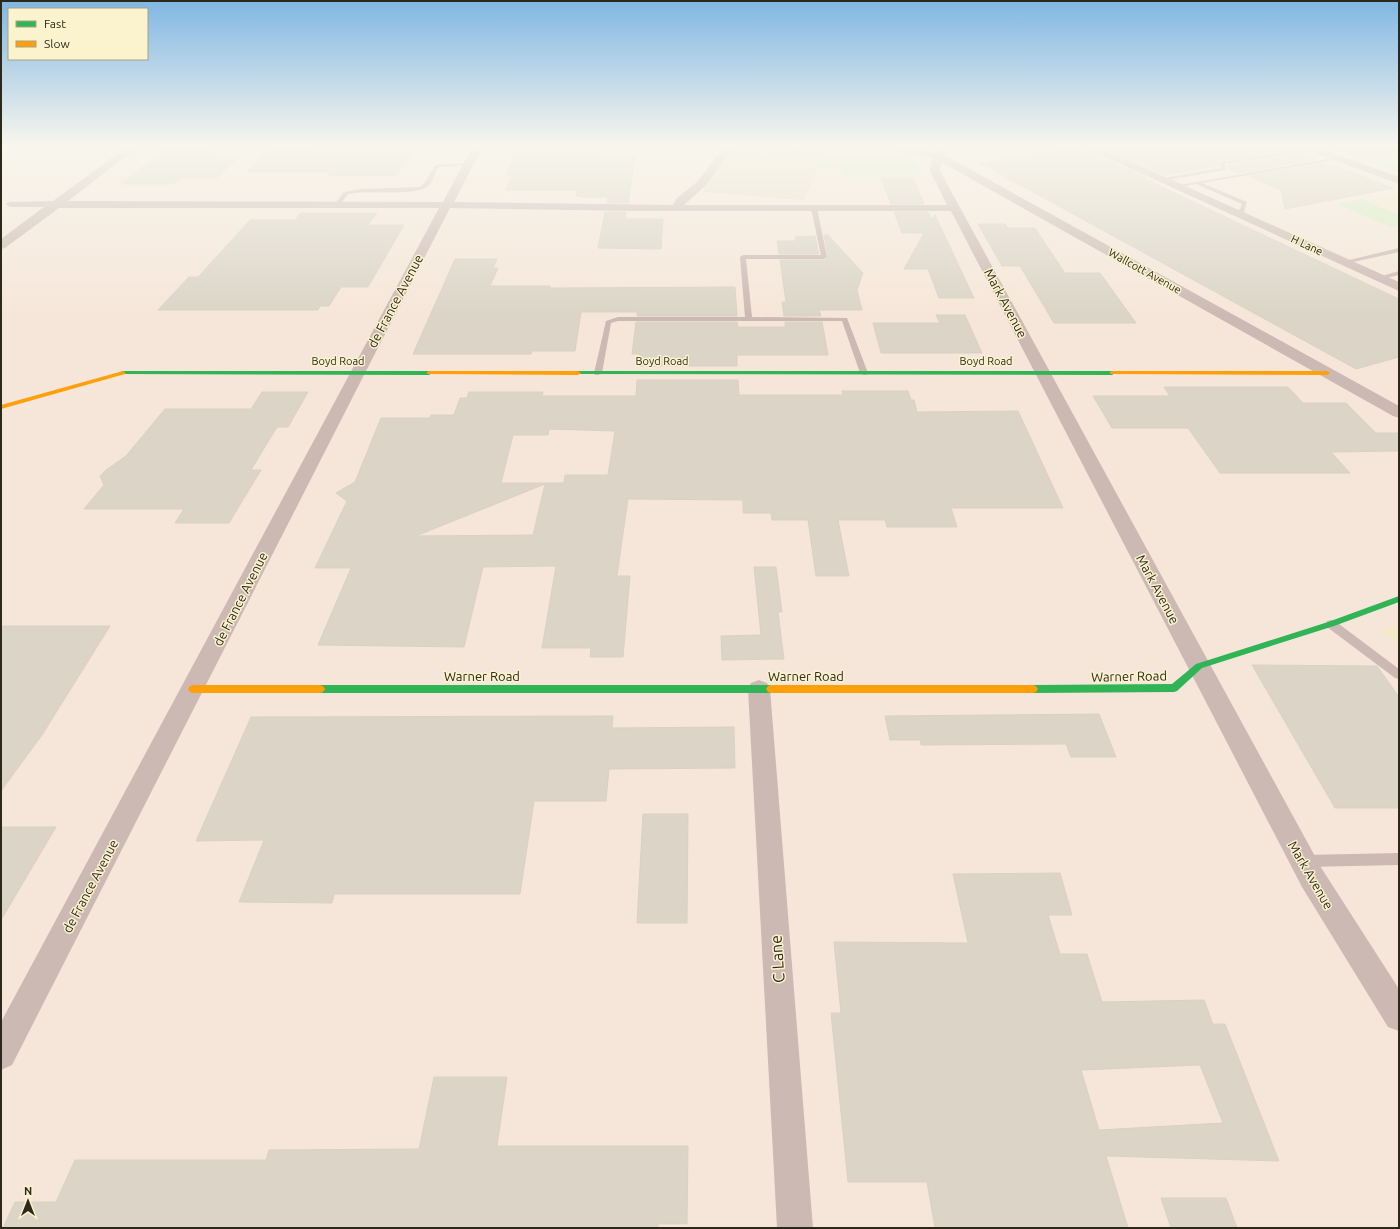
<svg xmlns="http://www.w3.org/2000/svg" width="1400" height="1229" viewBox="0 0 1400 1229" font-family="Ubuntu,sans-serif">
<rect width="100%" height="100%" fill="#f0ecd8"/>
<!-- commercial -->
<path fill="#f6e6d9" d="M 1,144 L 1399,144 L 1399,624 L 1380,632 L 1399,646 L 1399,1228 L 1,1228 Z"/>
<!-- industrial -->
<path fill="#e7ddca" d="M 815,144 L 826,150 L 804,200 L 702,192 L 729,149 L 735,147 L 785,151 Z"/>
<!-- built -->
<path fill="#f2eac9" d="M 1399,624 L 1399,646 L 1380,631 Z"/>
<!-- green -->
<path fill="#d6ebc5" d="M 1319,144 L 1399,144 L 1399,173 Z
M 823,157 L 914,158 L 922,177 L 844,177 L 840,169 L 818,169 Z
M 1362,199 L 1399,215 L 1399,225 L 1390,227 L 1337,204 Z"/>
<!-- sand -->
<path fill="#f1eacc" d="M 1399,194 L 1399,212 L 1368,200 Z"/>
<!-- building -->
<path fill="#dbd4c7" stroke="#dad1c5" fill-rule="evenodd" d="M 172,144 L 219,144 L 206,156 L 241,156 L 217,178 L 180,178 L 173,184 L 121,184 Z
M 275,144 L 319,144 L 310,153 L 413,153 L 394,176 L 328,176 L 331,172 L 246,172 Z
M 1159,144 L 1273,144 L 1289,150 L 1222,161 L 1219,162 L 1219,166 L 1165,175 L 1111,151 Z
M 1078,148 L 1091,154 L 1094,154 L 1147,178 L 1143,178 L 1399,299 L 1399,357 L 1356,369 L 980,163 Z
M 516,152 L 599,152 L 598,157 L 635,157 L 628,203 L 607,203 L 608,197 L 581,197 L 582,196 L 576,196 L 577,190 L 506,190 L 512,176 L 506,176 Z
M 1299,154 L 1314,160 L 1240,173 L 1227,167 L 1227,165 Z
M 1323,164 L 1333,167 L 1337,167 L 1393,188 L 1285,209 L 1281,190 L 1249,176 Z
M 881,178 L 913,178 L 924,204 L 891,204 Z
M 605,212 L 626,212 L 625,219 L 663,219 L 661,249 L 598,248 Z
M 894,212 L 928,212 L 932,220 L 935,215 L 974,298 L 939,298 L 928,269 L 904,269 L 924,233 L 902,233 Z
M 301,213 L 377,213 L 368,225 L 404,225 L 368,287 L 341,287 L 329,306 L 320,306 L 318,310 L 158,310 L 189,277 L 198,277 L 250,220 L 295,220 Z
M 978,224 L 1005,224 L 1008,228 L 1035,228 L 1065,273 L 1100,273 L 1136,323 L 1054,323 L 1020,266 L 1002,266 Z
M 824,235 L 828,235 L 863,273 L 857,290 L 862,310 L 819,310 L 821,316 L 784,316 L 782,302 L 786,302 L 780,260 L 825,260 L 828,257 Z
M 815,236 L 819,254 L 779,254 L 777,241 L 796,241 L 795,237 Z
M 455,259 L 497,259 L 493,268 L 498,268 L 490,286 L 550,286 L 550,288 L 735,287 L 737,316 L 637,316 L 637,312 L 581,312 L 575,351 L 532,351 L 531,354 L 413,354 Z
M 936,315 L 965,315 L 982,353 L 881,353 L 873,323 L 940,323 Z
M 636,322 L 737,322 L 738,327 L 785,327 L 785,322 L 822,322 L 828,355 L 737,355 L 737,366 L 639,366 L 640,354 L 632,354 Z
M 637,380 L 738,380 L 739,395 L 843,395 L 842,391 L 908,391 L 911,400 L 914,400 L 917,412 L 1018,411 L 1063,508 L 951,508 L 957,527 L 887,527 L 885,520 L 838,520 L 849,576 L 816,576 L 808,520 L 772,520 L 771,513 L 743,513 L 743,500 L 628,499 L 617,576 L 630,576 L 623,657 L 590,657 L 591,648 L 542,648 L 556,566 L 483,567 L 464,647 L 318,645 L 351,568 L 315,568 L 347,501 L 336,493 L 355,482 L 381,418 L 430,418 L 431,415 L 454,415 L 460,398 L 467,398 L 469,392 L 543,392 L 542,396 L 636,396 ZM 549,429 L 615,431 L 608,475 L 565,475 L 564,483 L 501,483 L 513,435 L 548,435 ZM 545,484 L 533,535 L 416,536 Z
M 1164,387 L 1288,387 L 1303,403 L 1346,403 L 1376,433 L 1399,433 L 1399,451 L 1331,452 L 1350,473 L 1220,473 L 1188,428 L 1112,428 L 1093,396 L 1170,396 Z
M 262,392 L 308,392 L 288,427 L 277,427 L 251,470 L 261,470 L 229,523 L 175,523 L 184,509 L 84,509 L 104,485 L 100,476 L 106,470 L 126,456 L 165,409 L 251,409 Z
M 754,567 L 776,567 L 782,612 L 778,612 L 784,659 L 722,660 L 721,636 L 761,635 Z
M 1,626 L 110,626 L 42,735 L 1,791 Z
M 1252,665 L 1377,666 L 1399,697 L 1399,808 L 1335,808 Z
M 1099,714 L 1116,757 L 1071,757 L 1066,744 L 921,745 L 920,740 L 890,740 L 885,716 Z
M 613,716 L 612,728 L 734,727 L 735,768 L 609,769 L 606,801 L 534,801 L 520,894 L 334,894 L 332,903 L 239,902 L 264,840 L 196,841 L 251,717 Z
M 643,814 L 688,814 L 687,923 L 637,923 Z
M 1,827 L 56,827 L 1,920 Z
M 1060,873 L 1072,915 L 1048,915 L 1060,954 L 1087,954 L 1102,1002 L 1204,1000 L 1213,1024 L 1225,1024 L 1279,1161 L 1106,1156 L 1128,1228 L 935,1228 L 927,1182 L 848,1182 L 831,1013 L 841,1013 L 834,942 L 968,943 L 953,874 ZM 1200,1065 L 1223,1123 L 1099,1130 L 1081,1070 Z
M 434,1077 L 507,1077 L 497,1146 L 688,1146 L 687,1224 L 658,1224 L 658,1228 L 3,1228 L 15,1202 L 56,1202 L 75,1160 L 266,1160 L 269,1150 L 419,1149 Z
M 1161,1198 L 1226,1198 L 1237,1228 L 1171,1228 Z"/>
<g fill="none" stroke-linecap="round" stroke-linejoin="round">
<!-- lane -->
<path fill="#ccb9b3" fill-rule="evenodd" d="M 678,144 L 731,144 L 732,145 L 730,146 L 680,145 Z
M 1313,148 L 1315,150 L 1225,164 L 1226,169 L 1224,170 L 1161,181 L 1158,179 L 1221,168 L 1220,163 L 1222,162 Z
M 1339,157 L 1341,159 L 1202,183 L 1247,202 L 1243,215 L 1240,217 L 1237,215 L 1242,204 L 1196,184 L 1177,188 L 1174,186 Z
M 468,163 L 470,165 L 439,167 C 434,172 434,181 428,186 C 418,196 371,191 355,193 L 348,194 L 339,206 L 334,205 L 344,192 L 362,189 L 419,187 C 429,182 428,172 436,165 Z
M 814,206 L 817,208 L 827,257 L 824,259 L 746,259 L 752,317 L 847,318 L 868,373 L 867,375 L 864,375 L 860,373 L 842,321 L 618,321 L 611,323 L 602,373 L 598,375 L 595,375 L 594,373 L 606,321 L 618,317 L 745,317 L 740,257 L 743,255 L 821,255 L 811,208 Z
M 1399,248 L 1399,252 L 1344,264 L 1341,262 Z
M 1399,271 L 1399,275 L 1378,280 L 1375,278 Z
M 1331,620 L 1335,621 L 1399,669 L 1399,679 L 1395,678 L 1327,627 L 1326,624 L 1327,621 Z
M 1399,853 L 1399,865 L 1305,867 L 1300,865 L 1299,861 L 1300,857 L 1305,855 Z"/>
<!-- street -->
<path fill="#ccb9b3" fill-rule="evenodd" d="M 131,144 L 142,144 L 68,201 L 443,202 L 474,144 L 484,144 L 454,202 L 673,205 L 676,199 L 698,181 L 726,144 L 777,144 L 775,146 L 765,149 L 733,148 L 706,185 L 684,205 L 947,205 L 930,171 L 932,158 L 889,149 L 882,144 L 894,144 L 935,152 L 940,144 L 961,144 L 959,146 L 947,148 L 944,155 L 1399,406 L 1399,418 L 1393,416 L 941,162 L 940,171 L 1322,869 L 1399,989 L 1399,1031 L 1388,1027 L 1302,887 L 951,211 L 638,211 L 450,208 L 365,373 L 12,1065 L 1,1070 L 1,1022 L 439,208 L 59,208 L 5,248 L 1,249 L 1,239 L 44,207 L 12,207 L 8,206 L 6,204 L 8,202 L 53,201 Z
M 1079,144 L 1092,144 L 1399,282 L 1399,291 L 1081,146 Z
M 1294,144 L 1308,144 L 1399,177 L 1399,184 L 1296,146 Z
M 759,680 L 767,683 L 770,689 L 813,1228 L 777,1228 L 748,689 L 751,683 Z"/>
<!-- fast -->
<path fill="#30b455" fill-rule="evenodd" d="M 123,371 L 429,371 L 432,373 L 429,375 L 121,374 L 121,372 Z
M 578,371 L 1112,371 L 1115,373 L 1112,375 L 576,374 L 576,372 Z
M 1399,596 L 1399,602 L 1334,626 L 1202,668 L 1177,691 L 1174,692 L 1033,693 L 1030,692 L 1028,689 L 1030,686 L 1033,685 L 1172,684 L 1196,664 L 1328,622 Z
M 320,685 L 771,685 L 774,686 L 776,689 L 774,692 L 771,693 L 320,693 L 317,692 L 315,689 L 317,686 Z"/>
<!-- slow -->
<path fill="#ff9f0a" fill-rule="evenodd" d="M 123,371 L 125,372 L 125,374 L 1,409 L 1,405 Z
M 429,371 L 578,371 L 581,373 L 578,375 L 427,374 L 427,372 Z
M 1112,371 L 1327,371 L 1330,373 L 1327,375 L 1110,374 L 1110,372 Z
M 193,685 L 320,685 L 323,686 L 325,689 L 323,692 L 320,693 L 193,693 L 190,692 L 188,689 L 190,686 Z
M 771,685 L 1033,685 L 1036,686 L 1038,689 L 1036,692 L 1033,693 L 771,693 L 768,692 L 766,689 L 768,686 Z"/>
</g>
<!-- sky -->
<linearGradient id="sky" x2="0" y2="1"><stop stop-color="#80b7e3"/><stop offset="0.46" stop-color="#f8f6ed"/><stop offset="1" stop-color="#f8f6ed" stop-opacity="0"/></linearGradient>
<rect width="1400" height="316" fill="url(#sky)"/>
<g text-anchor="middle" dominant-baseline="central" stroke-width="3" stroke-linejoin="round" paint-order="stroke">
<!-- far-street labels -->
<g font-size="11" fill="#2c291b" stroke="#fbf2ce">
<text transform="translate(1307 245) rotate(25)">H Lane</text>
<text transform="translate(1145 271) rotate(29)">Wallcott Avenue</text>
<text x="338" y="361">Boyd Road</text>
<text x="662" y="361">Boyd Road</text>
<text x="986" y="361">Boyd Road</text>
</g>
<!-- street labels -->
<g font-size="13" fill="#2c291b" stroke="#fbf2ce">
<text transform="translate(395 301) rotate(-62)">de France Avenue</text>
<text transform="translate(1006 303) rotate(62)">Mark Avenue</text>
<text transform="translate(1158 589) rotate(62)">Mark Avenue</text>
<text transform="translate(240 599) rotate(-63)">de France Avenue</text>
<text x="482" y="676">Warner Road</text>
<text x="806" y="676">Warner Road</text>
<text transform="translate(1129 676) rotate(-1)">Warner Road</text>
<text transform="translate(1311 875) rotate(60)">Mark Avenue</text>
<text transform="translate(90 886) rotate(-62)">de France Avenue</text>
</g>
<!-- near-street labels -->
<g font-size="16" fill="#2c291b" stroke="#fbf2ce">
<text transform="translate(777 959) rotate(-94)">C Lane</text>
</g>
</g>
<!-- border -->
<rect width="1400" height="1229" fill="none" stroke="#2c291b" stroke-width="4"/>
<!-- legend -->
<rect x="8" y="8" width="140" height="52" fill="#fbf2ce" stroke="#a8a286"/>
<rect x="16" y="21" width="20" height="6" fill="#30b455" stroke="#a8a286"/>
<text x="44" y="28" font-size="12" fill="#2c291b">Fast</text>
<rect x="16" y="41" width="20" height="6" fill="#ff9f0a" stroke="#a8a286"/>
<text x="44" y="48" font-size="12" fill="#2c291b">Slow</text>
<!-- north arrow -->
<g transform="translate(28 1201)" stroke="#fbf2ce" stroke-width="3" paint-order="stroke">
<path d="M0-3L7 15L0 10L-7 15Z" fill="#2c291b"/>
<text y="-6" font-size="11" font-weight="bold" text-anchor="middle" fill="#2c291b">N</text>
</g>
</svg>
